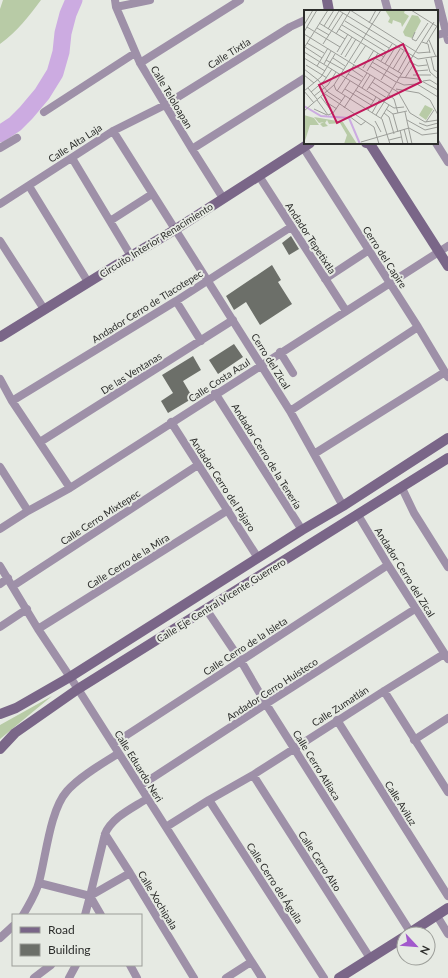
<svg xmlns="http://www.w3.org/2000/svg" width="448" height="978" viewBox="0 0 448 978" font-family="Lato,sans-serif">
<rect width="100%" height="100%" fill="#e6eae3"/>
<!-- green -->
<path fill="#b8cba6" d="M 3,0 L 41,0 C 29,16 17,32 0,44 L 0,9 Z
M 52,696 L 0,739 L 0,725 Z"/>
<g fill="none" stroke-linecap="round" stroke-linejoin="round">
<!-- river -->
<path stroke="#ccabe1" stroke-width="17" d="M 0,134 L 15,124 L 26,113 L 42,94 L 55,73 L 61,52 L 63,33 L 68,14 L 74,0"/>
</g>
<!-- building -->
<path fill="#6c6f69" d="M 291,236 L 299,249 L 289,255 L 282,243 Z
M 272,265 L 281,280 L 278,282 L 292,304 L 260,325 L 246,302 L 234,310 L 226,296 Z
M 234,344 L 243,357 L 218,374 L 209,360 Z
M 193,356 L 201,370 L 183,381 L 193,398 L 168,413 L 161,401 L 173,393 L 162,375 Z"/>
<g fill="none" stroke-linecap="round" stroke-linejoin="round">
<!-- street -->
<path stroke="#9e90a8" stroke-width="8" d="M 115,0 L 116,7 L 140,63 L 192,149 L 223,198
M 385,0 L 388,11
M 438,0 L 448,40
M 116,7 L 150,0
M 437,35 L 448,32
M 140,63 L 240,0
M 44,112 L 135,53
M 113,131 L 290,411 L 343,506
M 436,143 L 448,162
M 303,147 L 418,327 L 448,377
M 0,148 L 17,138
M 192,149 L 305,78
M 72,158 L 131,256
M 259,176 L 346,311
M 29,186 L 88,282
M 0,204 L 113,131 L 165,105 L 290,27 L 305,20
M 110,221 L 152,194
M 0,241 L 44,309
M 325,279 L 369,250
M 176,301 L 201,341
M 280,352 L 293,373
M 0,379 L 12,401 L 70,488
M 215,393 L 302,530
M 12,401 L 176,301 L 291,227
M 290,411 L 418,327
M 171,422 L 258,558
M 40,442 L 233,320
M 314,454 L 445,372
M 0,467 L 28,511
M 402,488 L 414,513 L 448,567
M 358,515 L 388,565 L 448,659
M 0,529 L 28,511 L 70,488 L 448,246
M 0,566 L 38,629 L 78,689 L 262,978
M 0,584 L 8,578
M 13,586 L 198,465
M 206,609 L 241,661 L 266,704 L 411,933
M 0,627 L 27,609
M 38,629 L 228,510
M 384,691 L 448,792
M 337,720 L 448,896
M 414,740 L 448,718
M 113,744 L 388,565
M 253,775 L 370,958
M 140,786 L 266,704 L 415,609
M 209,800 L 324,978
M 166,827 L 209,800 L 253,775 L 384,691 L 444,654
M 105,834 L 130,873 L 194,978
M 39,883 L 90,896 L 101,915
M 90,896 L 130,873
M 23,915 C 29,904 36,894 39,882 C 46,856 50,810 67,791 C 79,777 103,763 119,753
M 85,915 L 90,896 L 105,834 C 112,817 133,808 148,798
M 437,916 L 448,934
M 0,938 L 13,926
M 130,965 L 137,978
M 34,978 L 51,965
M 69,978 L 76,965
M 226,978 L 251,962"/>
<!-- secondary -->
<path stroke="#7a6688" stroke-width="10" d="M 327,0 L 329,11
M 366,143 L 370,144 L 448,266
M 0,337 L 131,256 L 176,229 L 310,143
M 0,714 L 16,708 L 70,677 L 302,530 L 343,506 L 448,438
M 0,749 L 15,733 L 78,689 L 448,458
M 408,934 L 448,908
M 339,978 L 404,937"/>
</g>
<g text-anchor="middle" dominant-baseline="central" stroke-width="4" stroke-linejoin="round" paint-order="stroke">
<!-- street labels -->
<g font-size="10" fill="#2c2d2b" stroke="#e6eae3">
<text transform="translate(229 53) rotate(-32)">Calle Tixtla</text>
<text transform="translate(172 97) rotate(59)">Calle Teloloapan</text>
<text transform="translate(75 143) rotate(-33)">Calle Alta Laja</text>
<text transform="translate(311 238) rotate(57)">Andador Tepetixtla</text>
<text transform="translate(156 240) rotate(-32)">Circuito Interior Renacimiento</text>
<text transform="translate(385 257) rotate(57)">Cerro del Capire</text>
<text transform="translate(147 306) rotate(-32)">Andador Cerro de Tlacotepec</text>
<text transform="translate(271 361) rotate(58)">Cerro del Zical</text>
<text transform="translate(131 373) rotate(-32)">De las Ventanas</text>
<text transform="translate(219 380) rotate(-33)">Calle Costa Azul</text>
<text transform="translate(267 456) rotate(58)">Andador Cerro de la Tenería</text>
<text transform="translate(223 484) rotate(57)">Andador Cerro del Pájaro</text>
<text transform="translate(100 517) rotate(-33)">Calle Cerro Mixtepec</text>
<text transform="translate(128 561) rotate(-32)">Calle Cerro de la Mira</text>
<text transform="translate(405 572) rotate(58)">Andador Cerro del Zical</text>
<text transform="translate(221 600) rotate(-32)">Calle Eje Central Vicente Guerrero</text>
<text transform="translate(245 646) rotate(-33)">Calle Cerro de la Isleta</text>
<text transform="translate(272 689) rotate(-33)">Andador Cerro Huisteco</text>
<text transform="translate(340 706) rotate(-33)">Calle Zumatlán</text>
<text transform="translate(317 765) rotate(58)">Calle Cerro Atliaca</text>
<text transform="translate(139 766) rotate(58)">Calle Eduardo Neri</text>
<text transform="translate(401 803) rotate(58)">Calle Aviluz</text>
<text transform="translate(320 861) rotate(57)">Calle Cerro Alto</text>
<text transform="translate(275 883) rotate(57)">Calle Cerro del Águila</text>
<text transform="translate(158 900) rotate(59)">Calle Xochipala</text>
</g>
</g>
<!-- overview -->
<g transform="translate(304 10)">
<rect width="134" height="134" fill="#e6eae3"/>
<path d="M 81,0 L 101,0 L 100,3 L 105,6 L 98,17 L 97,13 L 89,10 L 88,14 L 84,12 L 86,8 ZM 108,5 L 114,6 L 117,11 L 108,28 L 101,26 L 99,22 ZM 121,95 L 129,99 L 122,110 L 115,105 ZM 0,105 L 10,108 L 15,115 L 6,115 L 0,134 ZM 10,107 L 39,112 L 53,134 L 40,134 L 43,125 L 36,113 L 25,114 L 23,110 L 21,113 L 24,116 L 19,117 L 16,114 L 20,112 L 15,113 Z" fill="#b8cba6"/>
<path fill="none" stroke="#ccabe1" stroke-width="2" d="M 0,96 L 17,106 L 45,108 L 56,134"/>
<path fill="none" stroke="#9c9e99" stroke-width="1" d="M 34,0 L 114,49 L 134,46M 46,0 L 114,43 L 126,42M 77,0 L 30,75 L 32,80 L 78,109 L 86,134M 107,0 L 134,17M 41,11 L 85,38M 15,13 L 41,29M 65,13 L 72,0M 0,15 L 9,0M 38,15 L 82,42M 20,16 L 30,0M 3,17 L 36,37M 13,18 L 25,25M 24,19 L 35,1M 35,19 L 80,47M 0,22 L 13,0M 111,22 L 108,29 L 112,31 L 124,13M 0,24 L 94,82 L 106,103 L 121,112 L 134,110M 32,24 L 46,1M 125,30 L 132,47M 118,32 L 124,34 L 126,43M 3,33 L 20,43M 19,34 L 39,3M 122,34 L 133,16M 1,37 L 18,48M 0,38 L 24,0M 0,42 L 90,98 L 100,97M 33,42 L 44,24M 37,45 L 48,27M 41,47 L 52,29M 127,47 L 130,60 L 134,62M 0,48 L 21,61M 29,48 L 41,56M 71,48 L 98,64M 122,49 L 126,62 L 134,69M 22,50 L 40,60M 77,51 L 88,34M 68,52 L 95,68M 106,52 L 114,56 L 123,55M 50,53 L 62,35M 20,54 L 27,41M 81,54 L 92,36M 2,55 L 23,68M 13,56 L 24,38M 66,56 L 92,72M 59,58 L 70,40M 0,59 L 14,70 L 24,82 L 38,91M 47,59 L 59,67M 89,59 L 100,41M 63,61 L 74,43M 112,61 L 124,60M 94,62 L 104,44M 44,64 L 57,71M 0,65 L 10,73M 109,65 L 127,65M 96,67 L 114,69 L 134,80M 101,68 L 110,54M 77,70 L 96,39M 119,71 L 126,70 L 134,75M 68,72 L 86,84M 93,72 L 100,75 L 113,74 L 134,87M 65,77 L 83,88M 4,78 L 13,89M 58,78 L 66,65M 41,79 L 67,95M 92,79 L 115,83 L 126,90 L 134,105M 51,80 L 70,91M 63,80 L 71,68M 0,81 L 17,67 L 31,44M 0,81 L 10,93M 33,81 L 50,55M 7,82 L 20,71 L 28,59M 38,83 L 46,71M 21,84 L 70,117 L 75,134M 85,85 L 90,89 L 94,103M 10,86 L 24,75 L 32,62M 17,87 L 29,103M 13,90 L 24,105M 22,92 L 33,99M 40,98 L 63,63M 10,99 L 23,105M 82,99 L 89,104 L 103,101M 64,100 L 72,87M 0,101 L 30,75M 101,102 L 108,134M 68,103 L 76,89M 80,103 L 85,107 L 90,124M 89,104 L 94,122M 24,105 L 29,103 L 41,86M 72,105 L 130,12M 45,106 L 57,115 L 62,111M 77,108 L 85,95M 103,110 L 121,120 L 134,117M 71,111 L 77,122M 122,112 L 130,100M 115,113 L 123,116 L 134,113M 100,119 L 104,134M 96,120 L 99,134M 85,130 L 97,127M 57,132 L 105,118 L 118,125 L 134,123"/>
<path fill="#c2185b" fill-opacity="0.15" stroke="#c2185b" stroke-width="2" d="M 99,34 L 117,72 L 33,113 L 15,75 Z"/>
<rect width="134" height="134" fill="none" stroke="#2c2d2b" stroke-width="2"/>
</g>
<!-- legend -->
<rect x="12" y="914" width="130" height="52" fill="#e6eae3" stroke="#9c9e99"/>
<rect x="20" y="927" width="20" height="6" fill="#7a6688" stroke="#9c9e99"/>
<text x="48" y="934" font-size="12" fill="#2c2d2b">Road</text>
<rect x="20" y="944" width="20" height="12" fill="#6c6f69" stroke="#9c9e99"/>
<text x="48" y="954" font-size="12" fill="#2c2d2b">Building</text>
<!-- north arrow -->
<g transform="translate(416 946) rotate(116)"><circle r="19" fill="#e6eae3" stroke="#9c9e99"/>
<path d="M0-3L7 15L0 10L-7 15Z" fill="#a259cc"/>
<text y="-6" font-size="11" font-weight="bold" text-anchor="middle" fill="#2c2d2b">N</text>
</g>
</svg>
